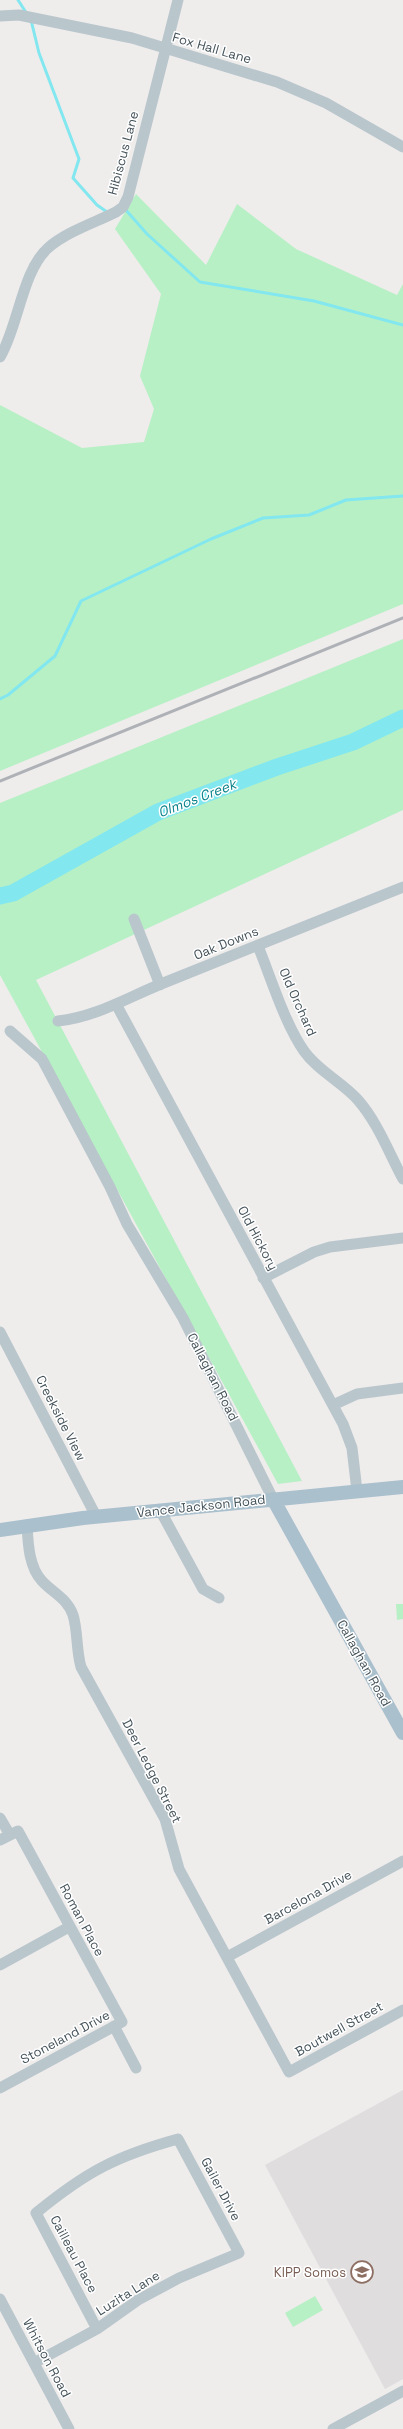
<svg xmlns="http://www.w3.org/2000/svg" width="403" height="2429" viewBox="0 0 403 2429" font-family="'Space Grotesk',sans-serif">
<rect width="100%" height="100%" fill="#efecec"/>
<!-- education -->
<path fill="#e0ddde" d="M 403,2090 L 403,2379 L 385,2389 L 265,2165 Z"/>
<!-- green -->
<path fill="#b7f0c5" d="M 136,194 L 206,265 L 237,204 L 296,249 L 397,295 L 403,284 L 403,604 L 0,771 L 0,405 L 82,448 L 144,442 L 154,409 L 140,376 L 161,294 L 115,229 Z
M 403,639 L 403,810 L 36,980 L 302,1481 L 278,1484 L 0,975 L 0,803 Z
M 396,1604 L 403,1604 L 403,1619 L 397,1620 Z
M 315,2296 L 323,2310 L 293,2327 L 285,2313 Z"/>
<g fill="none" stroke-linecap="round" stroke-linejoin="round">
<!-- stream -->
<path stroke="#82e7ef" stroke-width="3" d="M 18,0 L 27,14
M 31,20 L 39,53 L 79,159 L 73,178 L 97,205 L 107,212
M 125,209 L 147,234 L 200,282 L 314,301 L 403,325
M 0,699 L 8,695 L 55,656 L 81,601 L 211,539 L 263,518 L 309,515 L 346,500 L 403,496"/>
<!-- river -->
<path stroke="#82e7ef" stroke-width="17" d="M 0,896 L 13,893 L 158,812 L 277,767 L 353,742 L 403,718"/>
<!-- minor -->
<path stroke="#b9c6cc" stroke-width="11" d="M 0,16 L 19,15 L 132,38 L 277,82 L 326,103 L 403,147
M 0,357 C 18,328 22,271 48,248 C 66,232 94,223 116,212 L 123,207 L 128,197 L 178,0
M 134,919 L 160,985
M 258,946 C 271,978 285,1024 304,1051 C 318,1071 342,1082 358,1100 C 378,1123 389,1153 403,1179
M 116,1004 L 343,1424 L 352,1448 L 357,1491
M 58,1021 C 97,1017 130,996 166,982 C 245,951 324,919 403,887
M 10,1031 L 42,1059 L 110,1187 L 127,1224 L 183,1318 L 273,1499
M 263,1278 L 314,1252 L 330,1247 L 403,1238
M 0,1332 L 96,1516
M 333,1405 L 357,1394 L 403,1388
M 160,1510 L 203,1589 L 219,1598
M 27,1525 C 28,1544 29,1567 42,1581 C 53,1593 67,1598 73,1615 C 78,1631 76,1650 81,1667 L 165,1819 L 179,1869 L 289,2072 L 403,2010
M 0,1818 L 10,1835
M 0,1840 L 18,1831 L 122,2022 L 0,2088
M 227,1957 L 403,1861
M 0,1965 L 69,1927
M 114,2026 L 136,2068
M 0,2299 L 69,2429
M 34,2363 L 97,2329 L 138,2300 L 179,2278 L 239,2253 L 178,2139 C 116,2156 86,2172 36,2213 L 97,2329
M 333,2429 L 403,2391"/>
<!-- major -->
<path stroke="#aac0cd" stroke-width="14" d="M 273,1499 L 403,1733
M 0,1530 L 83,1518 L 403,1487"/>
<!-- rail -->
<path stroke="#aeb2b7" stroke-width="3" d="M 0,781 L 403,618"/>
</g>
<!-- icons -->
<defs>
<g id="school-ring" transform="scale(1.15)"><circle r="9.5" fill="#fff" stroke="#8d6e63" stroke-width="1.5"/><path d="M0-5L7-2L0 1L-7-2ZM-4 1L0 2.5L4 1V4Q0 6-4 4Z" fill="#8d6e63"/></g>
</defs>
<g fill-rule="evenodd">
<use href="#school-ring" x="362" y="2272"/>
</g>
<g text-anchor="middle" dominant-baseline="central" stroke-width="3" stroke-linejoin="round" paint-order="stroke">
<!-- street labels -->
<g font-size="13" fill="#44525a" stroke="#fff">
<text transform="translate(212 48) rotate(16)">Fox Hall Lane</text>
<text transform="translate(123 153) rotate(-75)">Hibiscus Lane</text>
<text transform="translate(226 943) rotate(-22)">Oak Downs</text>
<text transform="translate(298 1002) rotate(66)">Old Orchard</text>
<text transform="translate(258 1238) rotate(62)">Old Hickory</text>
<text transform="translate(213 1377) rotate(63)">Callaghan Road</text>
<text transform="translate(61 1418) rotate(63)">Creekside View</text>
<text transform="translate(201 1506) rotate(-6)">Vance Jackson Road</text>
<text transform="translate(364 1663) rotate(61)">Callaghan Road</text>
<text transform="translate(152 1771) rotate(63)">Deer Ledge Street</text>
<text transform="translate(308 1897) rotate(-29)">Barcelona Drive</text>
<text transform="translate(82 1920) rotate(62)">Roman Place</text>
<text transform="translate(339 2029) rotate(-29)">Boutwell Street</text>
<text transform="translate(65 2037) rotate(-28)">Stoneland Drive</text>
<text transform="translate(221 2189) rotate(62)">Gailer Drive</text>
<text transform="translate(74 2254) rotate(62)">Cailleau Place</text>
<text transform="translate(128 2293) rotate(-32)">Luzita Lane</text>
<text transform="translate(47 2358) rotate(62)">Whitson Road</text>
</g>
<!-- education labels -->
<g font-size="13" fill="#785e54" stroke="#fff" text-anchor="end">
<text x="346" y="2272">KIPP Somos</text>
</g>
<!-- water labels -->
<g font-size="14" font-style="italic" fill="#09828b" stroke="#fff">
<text transform="translate(197 798) rotate(-21)">Olmos Creek</text>
</g>
</g>
</svg>
